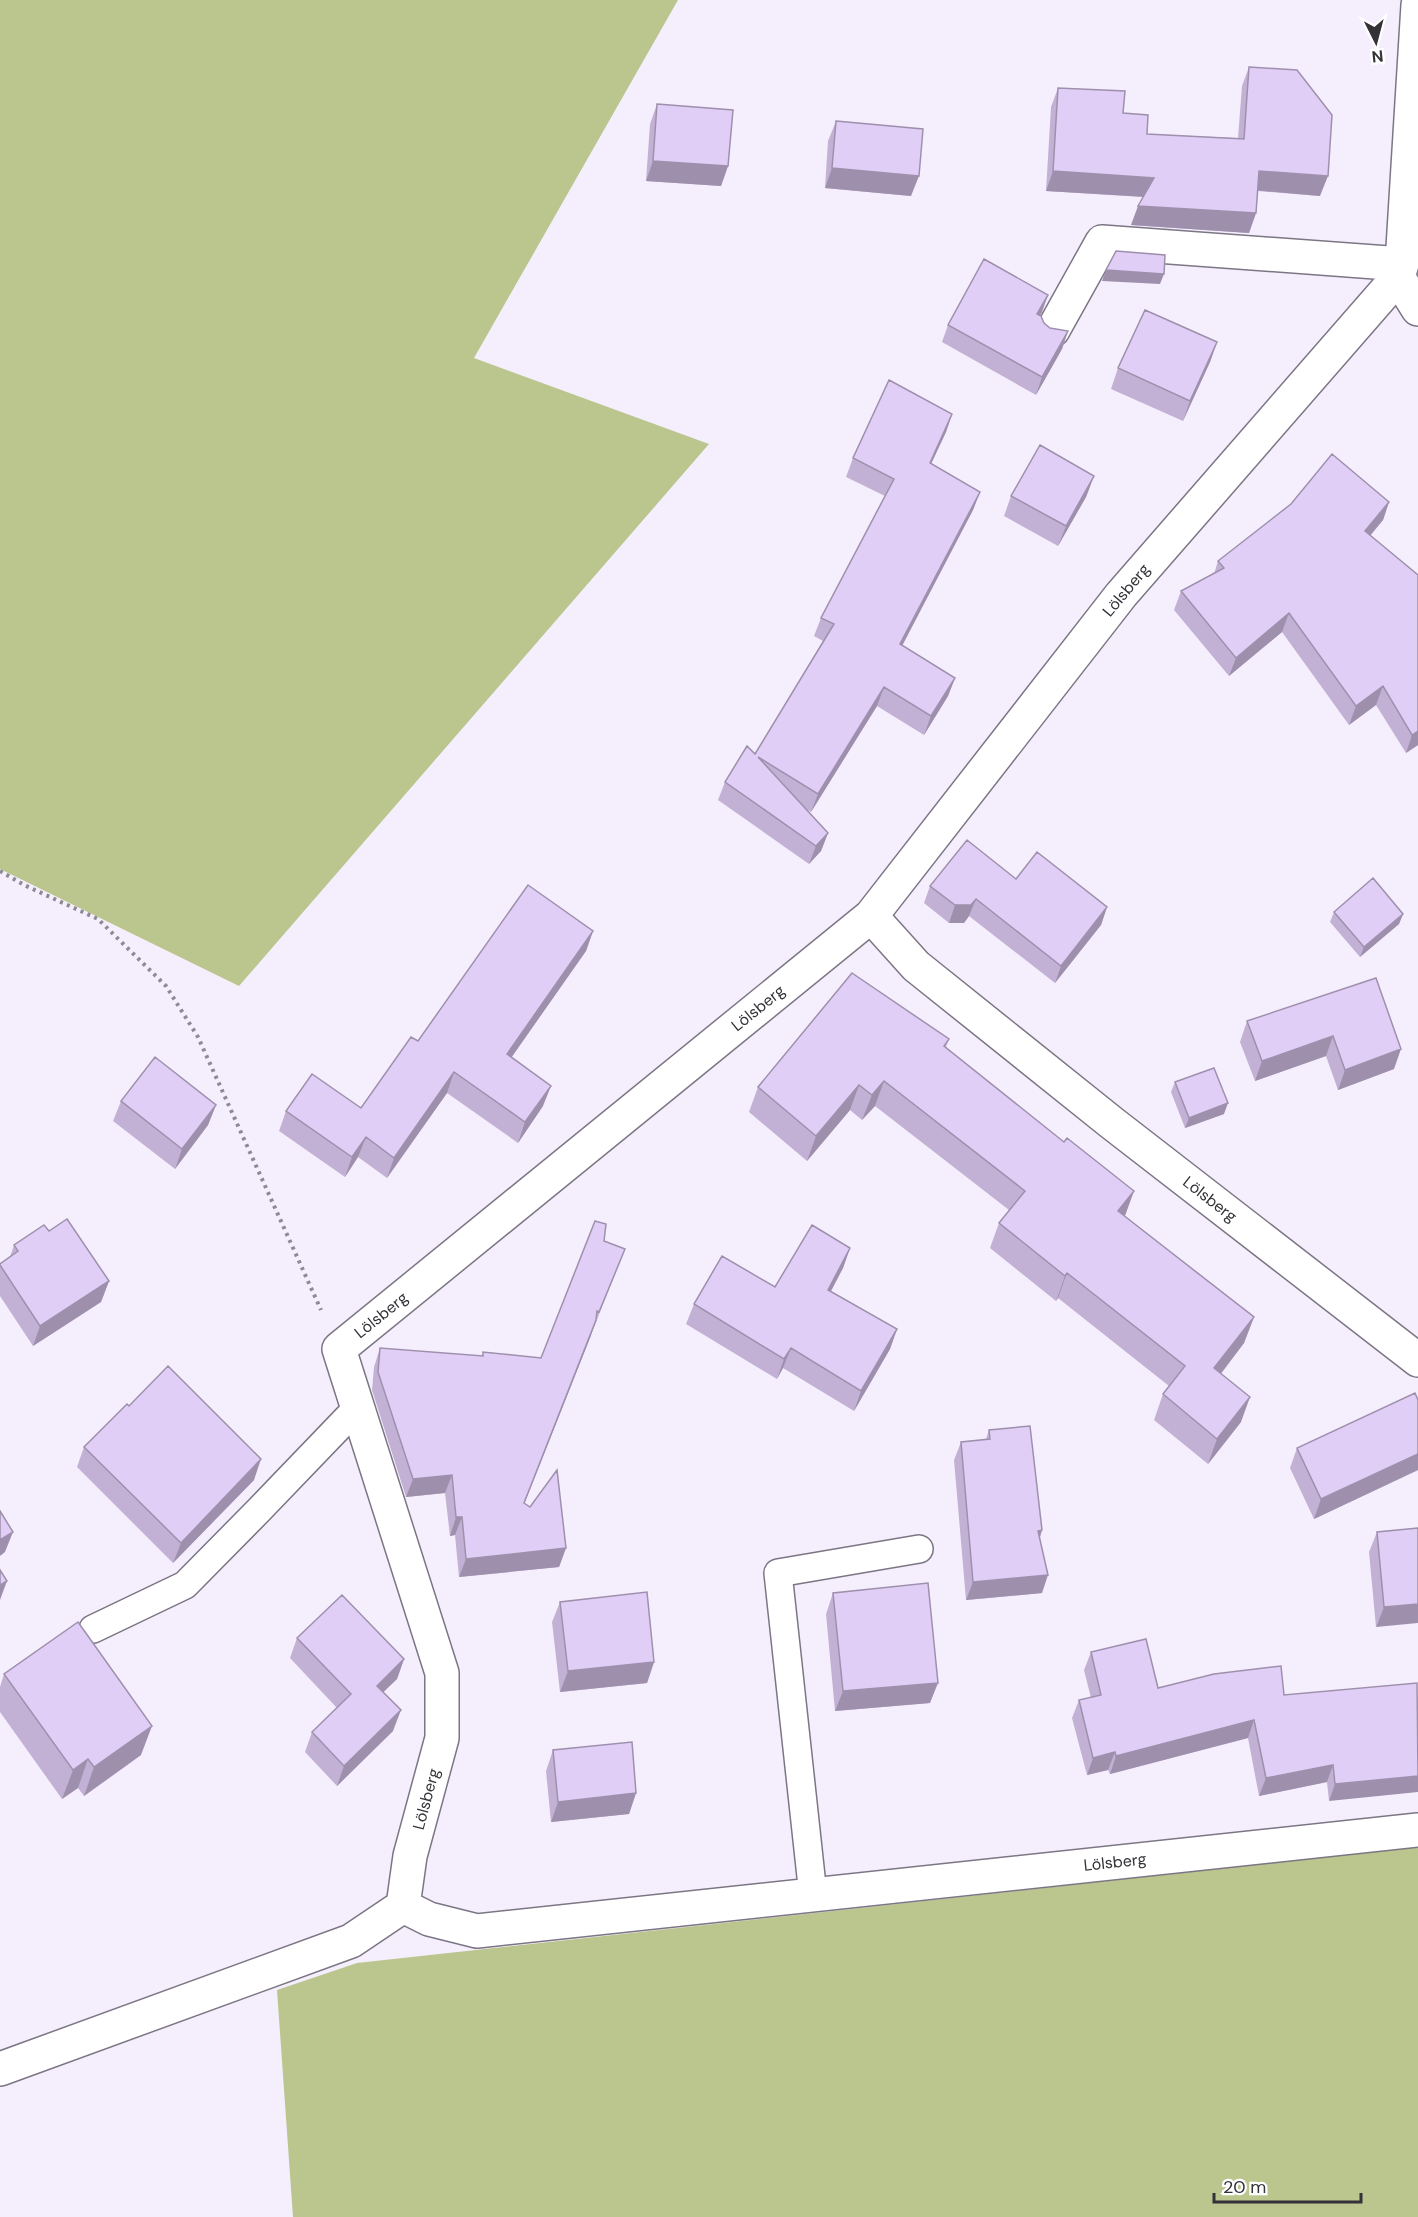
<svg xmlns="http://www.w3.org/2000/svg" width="1418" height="2217" viewBox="0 0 1418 2217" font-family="'DM Sans',sans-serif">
<rect width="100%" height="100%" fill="#f5effd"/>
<!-- grass -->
<path fill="#bbc58e" d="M 0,0 L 678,0 L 474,358 L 709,444 L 239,986 L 0,869 Z
M 1418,1847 L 1418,2217 L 293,2217 L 277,1990 L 357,1963 Z"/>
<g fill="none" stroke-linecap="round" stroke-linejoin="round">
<!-- service casing -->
<g stroke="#7c7584" stroke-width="30">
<path id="service" d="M 93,1629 L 185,1585 L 259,1510 L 358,1407
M 813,1895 L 778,1573 L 919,1549"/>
</g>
<!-- minor casing -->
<g stroke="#7c7584" stroke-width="36">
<path id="minor" d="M 1398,277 L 1418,309
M 1053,330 L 1102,242 L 1402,264
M 871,916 L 916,966 L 1112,1123 L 1418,1360
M 403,1906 L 429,1919 L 477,1931 L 1418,1830
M 0,2069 L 351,1941 L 403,1906 L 410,1856 L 442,1738 L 442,1673 L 339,1349 L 871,916 L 1121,595 L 1398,277 L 1402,264 L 1418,5"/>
</g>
<!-- path -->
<path stroke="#8e8993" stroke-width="4" stroke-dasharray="3 4.5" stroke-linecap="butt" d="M 0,871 L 24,885 L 98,919 L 166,986 L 198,1037 L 321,1310"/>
<!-- service -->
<use href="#service" stroke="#fff" stroke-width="27"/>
<!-- minor -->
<use href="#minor" stroke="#fff" stroke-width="33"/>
</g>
<!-- wall -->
<path fill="#c2b1d4" d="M 1249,67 L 1320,196 L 1258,191 L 1256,213 L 1249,233 L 1131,225 L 1143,197 L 1046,191 L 1051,107 L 1058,88 L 1123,113 L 1147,134 L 1238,138 L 1242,86 Z
M 657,104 L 728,166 L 721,186 L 646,181 L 650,124 Z
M 836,121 L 911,196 L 825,188 L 828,141 Z
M 1042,312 L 1040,315 L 1044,323 L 1050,328 L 1068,331 L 1062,349 L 1036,395 L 942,342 L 948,325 Z
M 1217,342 L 1210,362 L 1183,421 L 1111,389 L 1118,368 Z
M 952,414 L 946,432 L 931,464 L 980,492 L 973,510 L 902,646 L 955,678 L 948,696 L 924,735 L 877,706 L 811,812 L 806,809 L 828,833 L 821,851 L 809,864 L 718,800 L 725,782 L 755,754 L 823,641 L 814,636 L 821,618 L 885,496 L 846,477 L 853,458 Z
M 1094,476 L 1086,497 L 1058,546 L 1004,516 L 1011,496 Z
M 1389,502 L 1383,520 L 1370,536 L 1418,745 L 1406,753 L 1376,705 L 1349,725 L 1282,632 L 1229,676 L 1174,610 L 1181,591 L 1214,574 L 1218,561 Z
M 1016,879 L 1107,907 L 1101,925 L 1055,983 L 969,916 L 964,923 L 949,923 L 924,903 L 930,886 Z
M 1334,912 L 1403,914 L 1399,924 L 1360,957 L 1330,922 Z
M 593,931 L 586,951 L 511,1058 L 543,1106 L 518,1143 L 447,1093 L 387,1178 L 358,1157 L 345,1177 L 279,1131 L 286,1111 L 361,1108 L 418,1041 Z
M 1376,978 L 1394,1069 L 1338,1090 L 1326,1056 L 1255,1081 L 1240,1042 L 1247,1021 Z
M 949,1039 L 946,1047 L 1125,1216 L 1254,1317 L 1244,1343 L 1221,1374 L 1241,1422 L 1208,1464 L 1154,1420 L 1163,1394 L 1169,1386 L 1058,1298 L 1056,1301 L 990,1248 L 999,1223 L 1009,1210 L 875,1106 L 862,1120 L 850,1110 L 807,1161 L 749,1112 L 758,1087 Z
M 1175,1082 L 1224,1114 L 1185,1128 L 1171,1092 Z
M 121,1101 L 216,1105 L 208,1125 L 175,1169 L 113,1121 Z
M 49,1231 L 109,1281 L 101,1302 L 33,1346 L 0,1296 L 0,1264 L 10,1257 L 14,1245 Z
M 604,1241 L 625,1249 L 524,1504 L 566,1548 L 559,1567 L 459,1577 L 455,1535 L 450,1536 L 445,1493 L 406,1497 L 372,1390 L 374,1367 L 380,1348 L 482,1356 L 483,1352 L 541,1358 Z
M 850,1248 L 843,1268 L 831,1291 L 897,1329 L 890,1349 L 854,1411 L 783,1368 L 777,1379 L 686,1324 L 694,1304 L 775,1287 Z
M 1418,1400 L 1418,1470 L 1314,1519 L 1290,1468 L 1297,1448 Z
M 989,1430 L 1042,1530 L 1040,1538 L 1042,1593 L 966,1600 L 954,1460 L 961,1442 L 986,1439 Z
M 84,1447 L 254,1480 L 173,1563 L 77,1467 Z
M 1418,1528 L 1376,1627 L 1369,1552 L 1377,1532 Z
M 833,1593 L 930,1703 L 835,1711 L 826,1614 Z
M 560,1602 L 654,1662 L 647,1683 L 560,1692 L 552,1622 Z
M 297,1638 L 404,1659 L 397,1679 L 383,1692 L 393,1731 L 337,1786 L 305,1752 L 312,1732 L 337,1708 L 290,1658 Z
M 1091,1652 L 1158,1688 L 1284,1695 L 1417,1683 L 1329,1801 L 1327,1782 L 1259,1796 L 1248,1738 L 1110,1774 L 1108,1770 L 1087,1775 L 1072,1718 L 1079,1700 L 1091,1698 L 1084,1670 Z
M 4,1674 L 141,1755 L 84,1796 L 78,1788 L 62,1799 L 0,1712 L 0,1687 Z
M 553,1750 L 636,1793 L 629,1814 L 551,1822 L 546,1771 Z"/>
<!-- shaded-wall -->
<path fill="#9e90ad" d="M 653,161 L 728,166 L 721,186 L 646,181 Z
M 832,168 L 919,176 L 911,196 L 825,188 Z
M 1053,171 L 1154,178 L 1147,197 L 1046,191 Z
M 1259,171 L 1328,176 L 1320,196 L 1252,190 Z
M 1138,206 L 1256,213 L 1249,233 L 1131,225 Z
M 1106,270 L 1164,274 L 1160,284 L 1102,281 Z
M 1048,295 L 1042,312 L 1031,331 L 1037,314 Z
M 1068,331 L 1062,349 L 1036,395 L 1042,377 Z
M 1217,342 L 1210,362 L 1183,421 L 1190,401 Z
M 952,414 L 946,432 L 923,481 L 930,463 Z
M 1094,476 L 1086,497 L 1058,546 L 1066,526 Z
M 980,492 L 973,510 L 893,663 L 900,644 Z
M 1389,502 L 1383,520 L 1358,550 L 1365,531 Z
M 1289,613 L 1282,632 L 1229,676 L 1236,658 Z
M 955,678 L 948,696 L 924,735 L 931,716 Z
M 1383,686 L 1376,705 L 1349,725 L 1356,706 Z
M 884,687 L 877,706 L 811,812 L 818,794 Z
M 1418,731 L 1418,745 L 1406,753 L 1412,735 Z
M 828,833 L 821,851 L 809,864 L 816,846 Z
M 976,899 L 969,916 L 964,923 L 949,923 L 955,905 Z
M 1107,907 L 1101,925 L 1055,983 L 1061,966 Z
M 1403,914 L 1399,924 L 1360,957 L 1364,947 Z
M 593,931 L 586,951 L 499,1075 L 507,1054 Z
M 1333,1036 L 1326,1056 L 1255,1081 L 1262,1061 Z
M 1401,1049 L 1394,1069 L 1338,1090 L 1345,1070 Z
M 454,1072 L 447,1093 L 387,1178 L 394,1158 Z
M 884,1081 L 875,1106 L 862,1120 L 872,1095 Z
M 859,1085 L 850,1110 L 807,1161 L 816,1136 Z
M 551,1086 L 543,1106 L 518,1143 L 525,1122 Z
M 1228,1103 L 1224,1114 L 1185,1128 L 1189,1118 Z
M 216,1105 L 208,1125 L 175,1169 L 182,1149 Z
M 366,1137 L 358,1157 L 345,1177 L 352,1157 Z
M 1134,1191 L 1125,1216 L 1118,1211 Z
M 850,1248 L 843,1268 L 821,1310 L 828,1290 Z
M 1067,1273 L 1058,1298 L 1056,1301 L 1065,1276 Z
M 109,1281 L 101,1302 L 33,1346 L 40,1326 Z
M 1254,1317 L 1244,1343 L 1205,1394 L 1214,1368 Z
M 596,1320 L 590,1338 L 517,1522 L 524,1503 Z
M 897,1329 L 890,1349 L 854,1411 L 861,1391 Z
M 791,1348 L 783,1368 L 777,1379 L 784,1359 Z
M 1250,1397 L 1241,1422 L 1208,1464 L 1217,1439 Z
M 1418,1454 L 1418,1470 L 1314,1519 L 1321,1499 Z
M 261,1459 L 254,1480 L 173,1563 L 181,1543 Z
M 452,1475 L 445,1493 L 406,1497 L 413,1479 Z
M 456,1517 L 462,1517 L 455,1535 L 450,1536 Z
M 1042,1530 L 1036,1549 L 1038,1531 Z
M 13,1532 L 5,1552 L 0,1556 L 0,1540 Z
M 566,1548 L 559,1567 L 459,1577 L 466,1559 Z
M 1048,1575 L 1042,1593 L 966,1600 L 973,1582 Z
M 7,1581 L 0,1600 L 0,1585 Z
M 1418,1604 L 1418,1623 L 1376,1627 L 1384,1607 Z
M 404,1659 L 397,1679 L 369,1706 L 377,1686 Z
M 654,1662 L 647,1683 L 560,1692 L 568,1671 Z
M 938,1683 L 930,1703 L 835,1711 L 843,1691 Z
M 401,1710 L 393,1731 L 337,1786 L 344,1766 Z
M 1254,1720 L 1248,1738 L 1110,1774 L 1116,1756 Z
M 152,1726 L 141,1755 L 84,1796 L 94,1767 Z
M 1115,1752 L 1108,1770 L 1087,1775 L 1093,1758 Z
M 88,1759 L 78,1788 L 62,1799 L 73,1770 Z
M 1333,1765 L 1327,1782 L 1259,1796 L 1266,1778 Z
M 1418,1776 L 1418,1792 L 1329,1801 L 1335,1784 Z
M 636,1793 L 629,1814 L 551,1822 L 558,1802 Z"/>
<!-- building -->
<path fill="#e1cef7" stroke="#9e90ad" stroke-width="1.5" d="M 1249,67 L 1297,70 L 1332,115 L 1328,176 L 1259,171 L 1256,213 L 1138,206 L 1154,178 L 1053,171 L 1058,88 L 1125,91 L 1123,113 L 1148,115 L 1147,134 L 1244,139 Z
M 657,104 L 733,110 L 728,166 L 653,161 Z
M 836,121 L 923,129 L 919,176 L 832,168 Z
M 1116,251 L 1165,255 L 1164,274 L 1106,270 Z
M 984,259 L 1048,295 L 1037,314 L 1041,316 L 1044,323 L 1050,328 L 1068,331 L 1042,377 L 948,325 Z
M 1145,310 L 1217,342 L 1190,401 L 1118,368 Z
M 889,380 L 952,414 L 930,463 L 980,492 L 900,644 L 955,678 L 931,716 L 884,687 L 818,794 L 758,757 L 828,833 L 816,846 L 725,782 L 747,746 L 755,754 L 834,624 L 821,618 L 894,479 L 853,458 Z
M 1040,445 L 1094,476 L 1066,526 L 1011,496 Z
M 1332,454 L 1389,502 L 1365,531 L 1418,575 L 1418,731 L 1412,735 L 1383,686 L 1356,706 L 1289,613 L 1236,658 L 1181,591 L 1224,568 L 1218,561 L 1291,504 Z
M 967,840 L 1016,879 L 1037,852 L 1107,907 L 1061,966 L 976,899 L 971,905 L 955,905 L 930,886 Z
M 1373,878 L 1403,914 L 1364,947 L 1334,912 Z
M 528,885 L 593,931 L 507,1054 L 551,1086 L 525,1122 L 454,1072 L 394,1158 L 366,1137 L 352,1157 L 286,1111 L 312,1074 L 361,1108 L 411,1037 L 418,1041 Z
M 852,973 L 949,1039 L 944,1046 L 1064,1142 L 1067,1138 L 1134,1191 L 1118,1211 L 1254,1317 L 1214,1368 L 1250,1397 L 1217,1439 L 1163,1394 L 1185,1366 L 1067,1273 L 1065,1276 L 999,1223 L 1025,1191 L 884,1081 L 872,1095 L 859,1085 L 816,1136 L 758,1087 Z
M 1376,978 L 1401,1049 L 1345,1070 L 1333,1036 L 1262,1061 L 1247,1021 Z
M 155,1057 L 216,1105 L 182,1149 L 121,1101 Z
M 1214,1068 L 1228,1103 L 1189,1118 L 1175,1082 Z
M 67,1219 L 109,1281 L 40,1326 L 0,1265 L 0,1264 L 18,1251 L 14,1245 L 44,1225 L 49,1231 Z
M 595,1221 L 606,1224 L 604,1241 L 625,1249 L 599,1312 L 597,1311 L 596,1320 L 524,1503 L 530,1507 L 557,1470 L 566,1548 L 466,1559 L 462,1517 L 456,1517 L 452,1475 L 413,1479 L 378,1372 L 380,1348 L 483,1356 L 483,1352 L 541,1358 Z
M 812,1225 L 850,1248 L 828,1290 L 897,1329 L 861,1391 L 791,1348 L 784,1359 L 694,1304 L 722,1256 L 775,1287 Z
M 168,1366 L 261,1459 L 181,1543 L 84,1447 L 127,1404 L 129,1406 Z
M 1415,1393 L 1418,1400 L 1418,1454 L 1321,1499 L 1297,1448 Z
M 1030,1426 L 1042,1530 L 1038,1531 L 1048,1575 L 973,1582 L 961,1442 L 990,1439 L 989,1430 Z
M 0,1511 L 13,1532 L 0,1540 Z
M 1418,1528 L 1418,1604 L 1384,1607 L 1377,1532 Z
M 0,1570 L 7,1581 L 0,1585 Z
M 928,1583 L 938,1683 L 843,1691 L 833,1593 Z
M 647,1592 L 654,1662 L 568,1671 L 560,1602 Z
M 342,1595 L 404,1659 L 377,1686 L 401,1710 L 344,1766 L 312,1732 L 351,1694 L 297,1638 Z
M 78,1622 L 152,1726 L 94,1767 L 88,1759 L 73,1770 L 4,1674 Z
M 1146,1639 L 1158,1688 L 1214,1674 L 1281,1666 L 1284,1695 L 1417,1683 L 1418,1776 L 1335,1784 L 1333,1765 L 1266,1778 L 1254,1720 L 1116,1756 L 1115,1752 L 1093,1758 L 1079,1700 L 1101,1695 L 1091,1652 Z
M 632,1742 L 636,1793 L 558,1802 L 553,1750 Z"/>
<g text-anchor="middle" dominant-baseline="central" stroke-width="4.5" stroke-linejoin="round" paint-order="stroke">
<!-- street labels -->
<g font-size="16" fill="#343137" stroke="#fff">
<text transform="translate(1126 590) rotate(-50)">Lölsberg</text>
<text transform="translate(758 1008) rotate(-39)">Lölsberg</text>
<text transform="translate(1210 1199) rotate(38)">Lölsberg</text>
<text transform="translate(381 1315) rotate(-39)">Lölsberg</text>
<text transform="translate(426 1799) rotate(-75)">Lölsberg</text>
<text transform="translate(1115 1862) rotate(-6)">Lölsberg</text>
</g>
</g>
<!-- north arrow -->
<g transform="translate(1376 42) rotate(174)" stroke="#ffffff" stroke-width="4.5" paint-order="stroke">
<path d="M0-4.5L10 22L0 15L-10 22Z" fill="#343137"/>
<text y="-9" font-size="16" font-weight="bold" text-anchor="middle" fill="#343137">N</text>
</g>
<!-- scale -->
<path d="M1214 2193v9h147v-9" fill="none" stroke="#343137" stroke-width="3"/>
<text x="1223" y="2193" font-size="18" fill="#343137" stroke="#ffffff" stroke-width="4.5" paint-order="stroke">20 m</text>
</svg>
